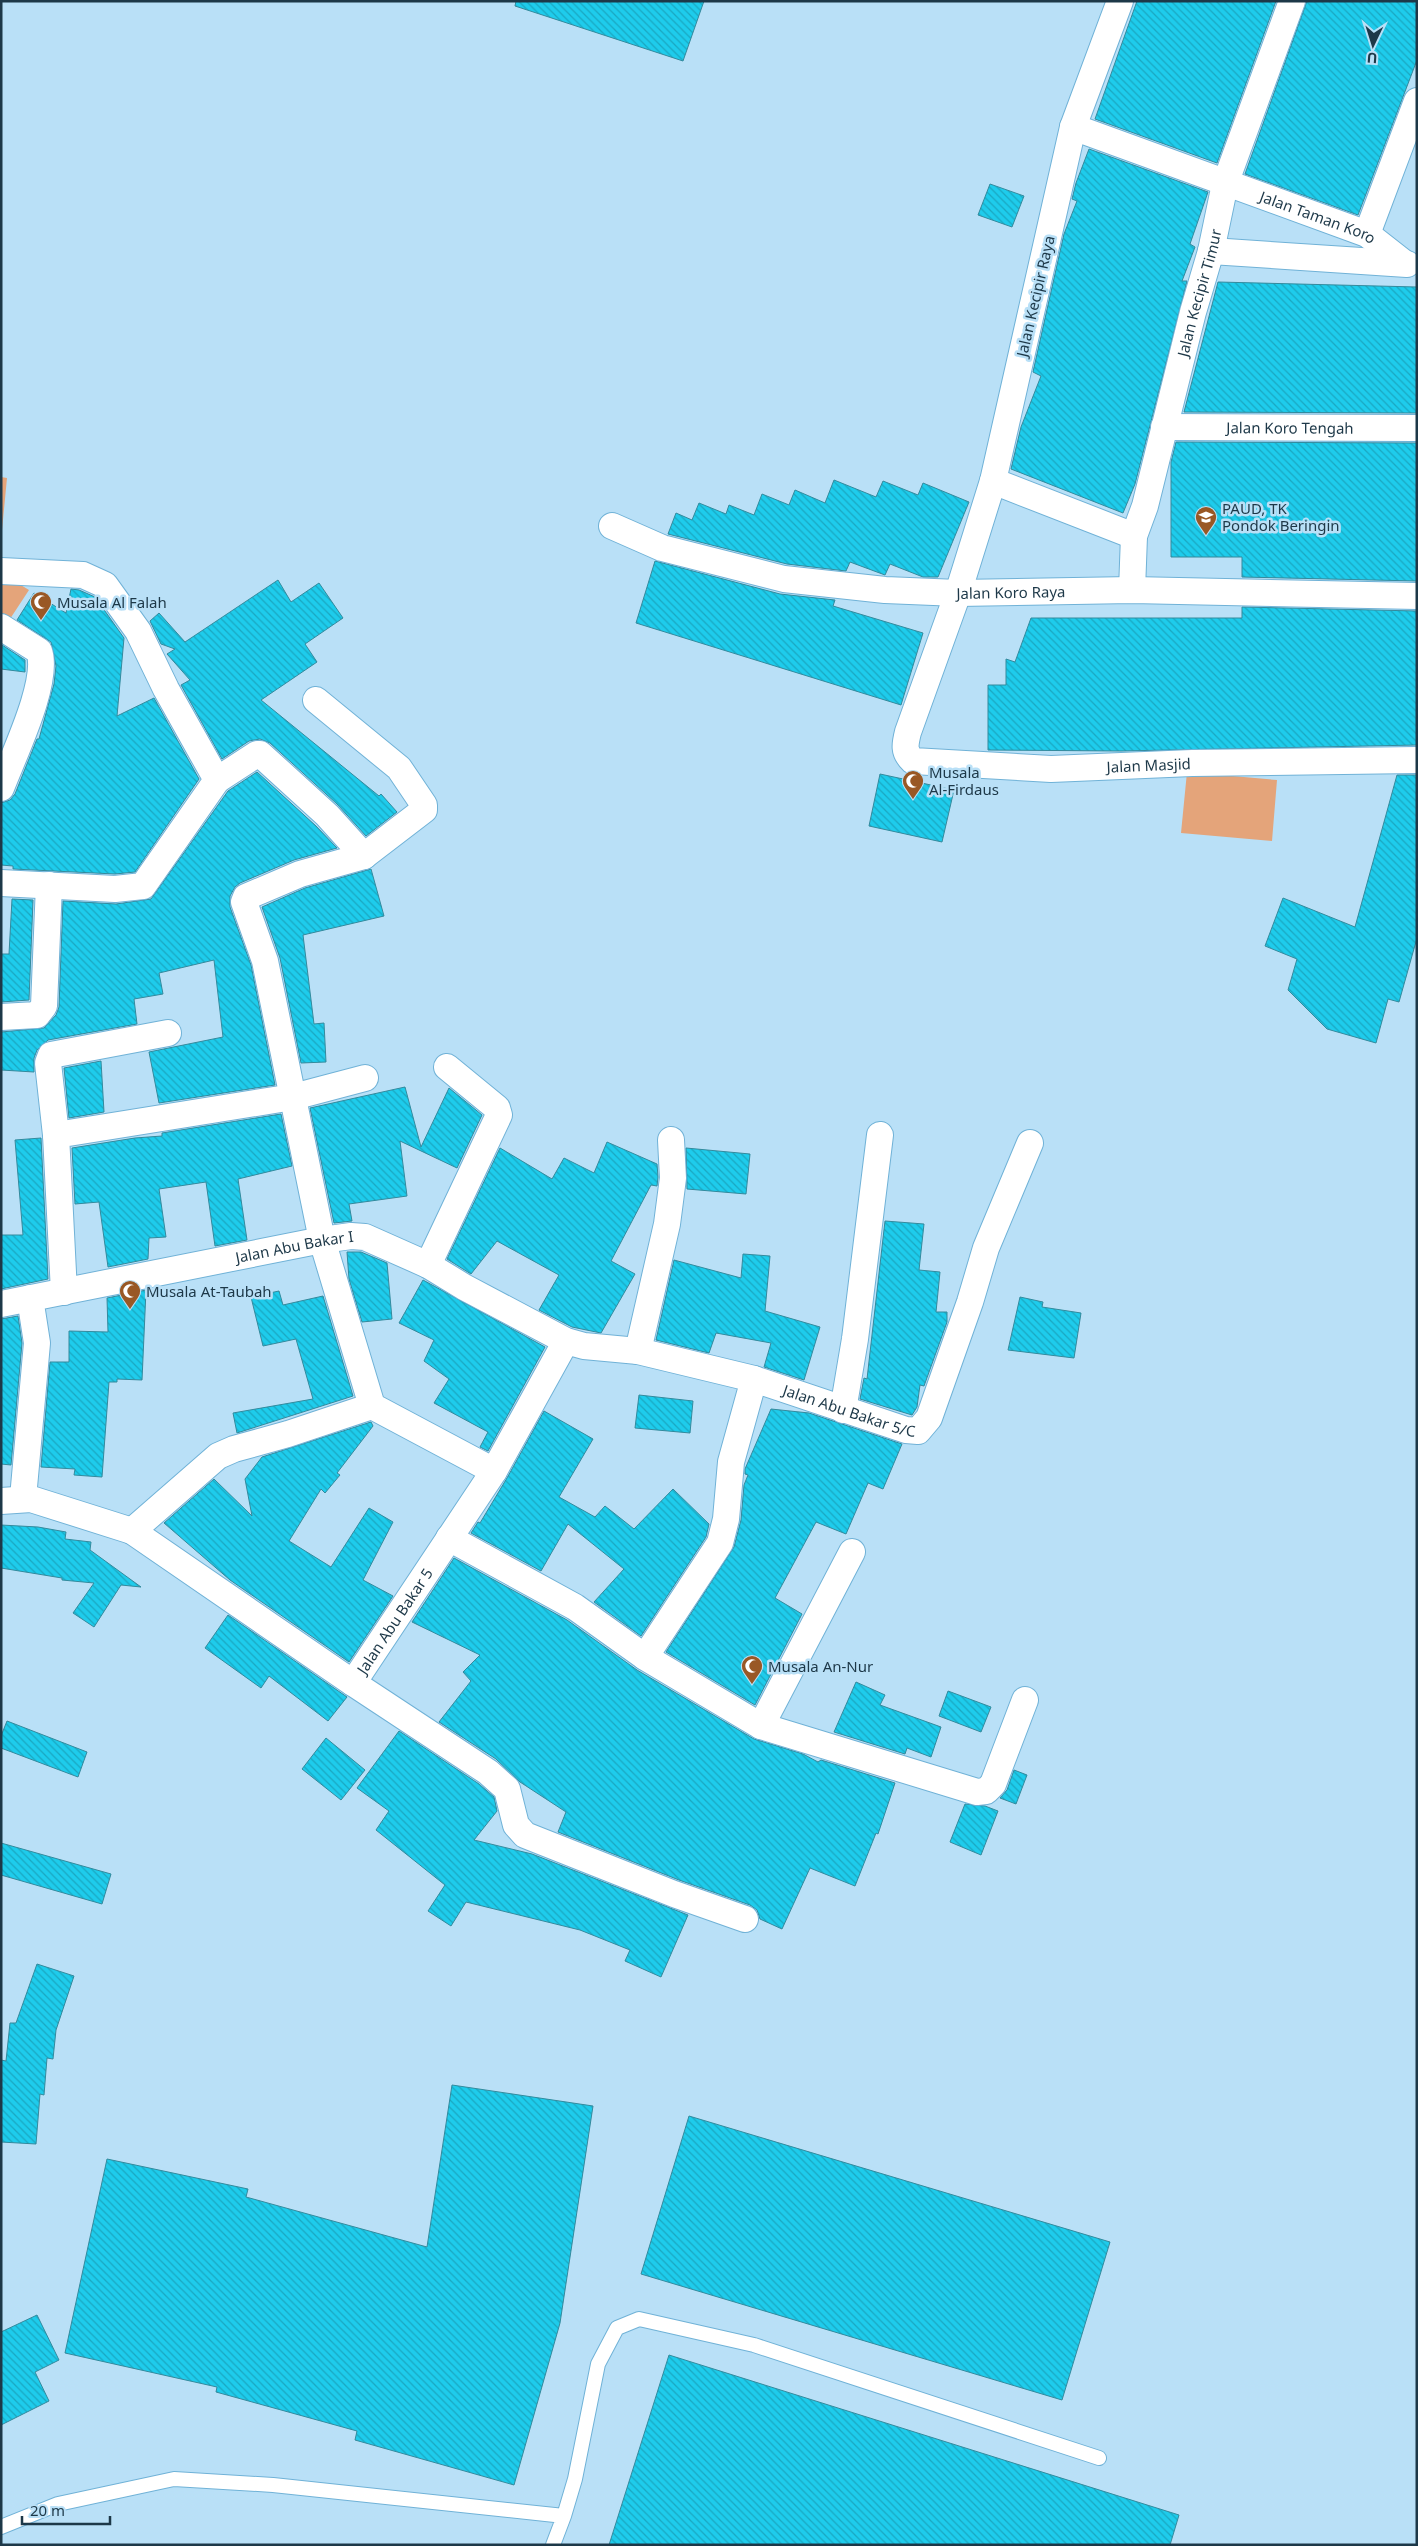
<svg xmlns="http://www.w3.org/2000/svg" width="1418" height="2546" viewBox="0 0 1418 2546" font-family="'Noto Sans',sans-serif">
<defs>
<pattern id="building-back-hatch" width="6" height="6" patternUnits="userSpaceOnUse" patternTransform="scale(1.25)"><rect width="6" height="6" fill="#1eccec"/><path d="M-1 5l2 2M0 0l6 6M5-1l2 2" fill="none" stroke="#1aa7c1"/></pattern>
</defs>
<rect width="100%" height="100%" fill="#b9e0f7"/>
<!-- park -->
<path fill="#e4a47a" d="M 1,477 L 7,478 L 2,530 L 1,530 Z
M 6,576 L 29,590 L 8,622 L 1,618 L 1,582 Z
M 1187,772 L 1277,780 L 1272,841 L 1181,833 Z"/>
<!-- building -->
<path fill="url(#building-back-hatch)" stroke="#338a9d" d="M 516,1 L 704,1 L 683,61 L 515,6 Z
M 1137,1 L 1276,1 L 1217,163 L 1095,119 Z
M 1307,1 L 1417,1 L 1417,60 L 1358,215 L 1245,174 Z
M 1089,149 L 1208,192 L 1190,244 L 1195,247 L 1182,281 L 1187,281 L 1135,484 L 1123,513 L 1011,469 L 1021,427 L 1041,376 L 1033,372 L 1064,234 L 1077,201 L 1072,199 L 1076,183 Z
M 990,184 L 1024,196 L 1012,227 L 978,215 Z
M 1218,282 L 1417,287 L 1417,413 L 1184,412 Z
M 1176,442 L 1417,443 L 1417,581 L 1242,577 L 1242,557 L 1171,557 L 1171,462 Z
M 834,480 L 876,497 L 883,481 L 918,495 L 923,483 L 969,502 L 938,577 L 923,577 L 890,564 L 885,575 L 850,562 L 846,571 L 787,564 L 668,534 L 676,513 L 692,520 L 699,503 L 726,514 L 729,505 L 754,515 L 762,494 L 789,505 L 795,490 L 825,503 Z
M 655,561 L 780,594 L 835,600 L 833,606 L 923,633 L 901,705 L 636,623 Z
M 278,580 L 291,602 L 319,583 L 343,618 L 305,644 L 317,662 L 261,700 L 379,796 L 381,794 L 397,812 L 366,836 L 337,804 L 270,743 L 260,739 L 249,741 L 222,759 L 181,685 L 190,680 L 167,654 L 175,649 L 161,644 L 150,621 L 159,613 L 185,642 Z
M 71,589 L 79,590 L 95,597 L 124,638 L 117,716 L 154,698 L 199,779 L 135,872 L 115,874 L 13,869 L 13,866 L 1,865 L 1,803 L 10,800 L 15,794 L 37,739 L 39,739 L 54,684 L 56,666 L 51,642 L 17,620 L 34,593 L 66,613 Z
M 1242,607 L 1417,611 L 1417,745 L 1121,751 L 988,750 L 988,685 L 1006,685 L 1006,659 L 1015,662 L 1031,618 L 1242,618 Z
M 2,645 L 25,660 L 25,672 L 1,669 Z
M 257,772 L 316,826 L 337,848 L 294,860 L 240,883 L 235,887 L 230,896 L 230,907 L 251,965 L 275,1085 L 159,1103 L 149,1052 L 223,1037 L 214,960 L 159,973 L 163,994 L 134,999 L 137,1024 L 48,1040 L 37,1050 L 34,1058 L 34,1072 L 1,1070 L 1,1032 L 44,1028 L 56,1015 L 59,1007 L 63,901 L 116,904 L 151,899 L 228,791 Z
M 880,774 L 954,790 L 942,842 L 869,826 Z
M 1397,775 L 1417,775 L 1417,938 L 1399,1002 L 1388,999 L 1376,1043 L 1327,1029 L 1288,990 L 1297,959 L 1265,946 L 1283,898 L 1355,927 Z
M 371,869 L 384,916 L 303,935 L 314,1024 L 324,1023 L 326,1062 L 301,1063 L 280,958 L 262,907 L 305,888 Z
M 12,899 L 33,900 L 29,1000 L 1,1002 L 1,954 L 9,954 Z
M 101,1061 L 104,1112 L 69,1118 L 64,1068 Z
M 405,1087 L 421,1147 L 449,1088 L 482,1115 L 457,1168 L 400,1141 L 407,1196 L 349,1204 L 352,1221 L 334,1223 L 310,1108 Z
M 281,1114 L 292,1166 L 238,1179 L 247,1240 L 215,1246 L 206,1182 L 159,1189 L 166,1237 L 149,1238 L 148,1259 L 108,1267 L 99,1202 L 75,1204 L 72,1148 L 135,1138 L 162,1136 L 162,1133 Z
M 41,1138 L 48,1279 L 1,1289 L 1,1235 L 23,1235 L 15,1140 Z
M 607,1142 L 657,1164 L 658,1177 L 657,1186 L 651,1185 L 611,1261 L 635,1274 L 601,1333 L 572,1327 L 539,1310 L 559,1275 L 497,1241 L 471,1274 L 447,1259 L 500,1148 L 552,1179 L 564,1158 L 594,1173 Z
M 686,1148 L 750,1154 L 746,1194 L 687,1189 Z
M 885,1221 L 924,1224 L 919,1270 L 940,1272 L 936,1312 L 947,1312 L 947,1322 L 924,1386 L 920,1385 L 917,1407 L 912,1415 L 860,1399 L 864,1378 L 867,1379 Z
M 347,1252 L 361,1252 L 387,1263 L 392,1319 L 362,1322 L 349,1279 Z
M 743,1254 L 770,1256 L 765,1311 L 820,1327 L 804,1380 L 764,1367 L 771,1343 L 716,1333 L 709,1353 L 656,1340 L 674,1260 L 741,1278 Z
M 423,1280 L 545,1347 L 488,1451 L 480,1447 L 488,1432 L 434,1403 L 449,1379 L 424,1361 L 434,1340 L 399,1323 Z
M 146,1290 L 142,1380 L 117,1379 L 117,1382 L 109,1382 L 102,1477 L 74,1475 L 75,1469 L 41,1467 L 50,1362 L 69,1362 L 69,1331 L 108,1332 L 107,1298 Z
M 279,1291 L 283,1305 L 323,1296 L 353,1396 L 237,1433 L 233,1413 L 313,1399 L 296,1339 L 263,1346 L 251,1297 Z
M 1020,1297 L 1043,1302 L 1042,1307 L 1081,1313 L 1074,1358 L 1008,1350 Z
M 18,1316 L 22,1343 L 11,1465 L 1,1464 L 1,1319 Z
M 639,1395 L 693,1401 L 690,1433 L 635,1428 Z
M 771,1409 L 809,1413 L 902,1444 L 883,1489 L 868,1483 L 846,1534 L 816,1522 L 775,1598 L 802,1614 L 755,1705 L 666,1652 L 734,1547 L 741,1520 L 744,1485 L 748,1475 L 745,1474 L 745,1469 Z
M 544,1411 L 593,1439 L 559,1497 L 595,1517 L 605,1506 L 634,1529 L 673,1489 L 709,1524 L 706,1537 L 641,1636 L 594,1602 L 624,1569 L 568,1524 L 541,1571 L 471,1533 L 478,1522 L 480,1523 L 507,1478 Z
M 371,1422 L 373,1426 L 337,1473 L 340,1475 L 325,1493 L 321,1489 L 289,1541 L 331,1567 L 369,1508 L 393,1522 L 363,1580 L 393,1596 L 349,1662 L 230,1580 L 164,1523 L 214,1479 L 252,1516 L 245,1479 L 262,1457 Z
M 1,1525 L 38,1527 L 66,1532 L 65,1539 L 91,1542 L 90,1550 L 141,1587 L 121,1585 L 94,1627 L 73,1613 L 94,1583 L 62,1580 L 62,1578 L 1,1568 Z
M 454,1558 L 567,1620 L 637,1670 L 754,1739 L 803,1754 L 818,1762 L 821,1760 L 895,1783 L 878,1834 L 876,1833 L 855,1886 L 810,1868 L 782,1929 L 760,1919 L 757,1910 L 750,1905 L 679,1880 L 558,1832 L 566,1812 L 520,1782 L 496,1759 L 439,1722 L 471,1681 L 463,1672 L 480,1655 L 412,1622 Z
M 228,1615 L 347,1697 L 328,1721 L 269,1676 L 261,1688 L 205,1648 Z
M 856,1682 L 885,1695 L 880,1705 L 941,1727 L 931,1757 L 907,1748 L 905,1754 L 834,1732 Z
M 948,1691 L 991,1707 L 981,1732 L 939,1716 Z
M 7,1721 L 87,1752 L 78,1777 L 1,1748 L 1,1736 Z
M 399,1731 L 479,1784 L 494,1797 L 497,1811 L 474,1840 L 532,1854 L 688,1915 L 661,1977 L 625,1961 L 630,1950 L 580,1930 L 466,1902 L 451,1926 L 428,1911 L 445,1885 L 376,1830 L 389,1811 L 357,1788 Z
M 326,1738 L 365,1770 L 341,1800 L 302,1769 Z
M 1014,1770 L 1027,1775 L 1016,1804 L 1000,1798 L 1007,1790 Z
M 965,1804 L 985,1806 L 998,1811 L 981,1855 L 950,1842 Z
M 1,1843 L 111,1874 L 102,1904 L 1,1875 Z
M 37,1964 L 74,1976 L 56,2030 L 53,2059 L 47,2058 L 44,2095 L 40,2094 L 36,2144 L 1,2142 L 1,2060 L 6,2061 L 10,2023 L 16,2023 Z
M 452,2085 L 593,2106 L 560,2323 L 514,2485 L 355,2440 L 357,2431 L 216,2392 L 217,2387 L 65,2353 L 107,2159 L 248,2189 L 246,2197 L 427,2247 Z
M 689,2116 L 1110,2242 L 1062,2400 L 641,2274 Z
M 37,2315 L 59,2360 L 35,2372 L 49,2401 L 1,2425 L 1,2332 Z
M 669,2355 L 1179,2515 L 1170,2545 L 609,2545 Z"/>
<g fill="none" stroke-linecap="round" stroke-linejoin="round">
<!-- lane casing -->
<g stroke="#70b2d7" stroke-width="16">
<path id="lane" d="M 1,2527 L 58,2504 L 174,2479 L 273,2485 L 564,2516 L 575,2479 L 598,2364 L 617,2328 L 639,2319 L 754,2345 L 1099,2458
M 553,2545 L 564,2516"/>
</g>
<!-- street casing -->
<g stroke="#70b2d7" stroke-width="28">
<g id="street">
<path id="s1" d="M 1120,1 L 1073,127 L 993,481 L 958,593 L 908,732 C 905,744 903,752 913,761 L 1051,769 L 1192,763 L 1417,760"/>
<path id="s2" d="M 1073,127 L 1367,234 L 1404,263"/>
<path d="M 1367,234 L 1417,101"/>
<path d="M 1211,251 L 1407,264"/>
<path id="s3" d="M 1164,427 L 1417,428"/>
<path d="M 993,481 L 1134,536"/>
<path id="s4" d="M 612,526 L 662,548 L 784,579 L 885,590 L 958,593 L 1132,590 L 1417,596"/>
<path d="M 1,571 L 83,575 L 105,585 L 138,631 L 166,689 L 217,780 L 143,886 L 115,889 L 1,883"/>
<path id="s5" d="M 1132,590 L 1134,536 L 1145,506 L 1193,312 L 1211,251 L 1225,184 L 1292,1"/>
<path d="M 1,627 L 39,651 C 50,681 13,756 1,788"/>
<path d="M 316,700 L 399,768 L 424,805 L 424,810 L 364,856 L 300,874 L 246,897 L 244,902 L 265,961 L 322,1240 L 372,1406 L 494,1471"/>
<path d="M 217,780 L 257,754 L 260,754 L 327,815 L 364,856"/>
<path d="M 1,1017 L 37,1015 L 44,1006 L 49,885"/>
<path d="M 56,1135 L 48,1063 L 51,1055 L 168,1033"/>
<path d="M 428,1265 L 499,1115 L 497,1108 L 447,1067"/>
<path d="M 64,1292 L 56,1135 L 293,1097 L 365,1078"/>
<path id="s6" d="M 1,1304 L 322,1240 L 351,1236 L 365,1237 L 428,1265 L 464,1287 L 566,1341 L 584,1346 L 638,1351 L 754,1379 L 906,1430 L 918,1431 L 929,1418 L 970,1302 L 986,1248 L 1030,1143"/>
<path d="M 638,1351 L 667,1224 L 673,1178 L 671,1140"/>
<path d="M 843,1410 L 855,1339 L 880,1135"/>
<path d="M 23,1498 L 37,1343 L 30,1298"/>
<path id="s7" d="M 1,1501 L 31,1499 L 132,1531 L 353,1683 L 494,1471 L 566,1341"/>
<path d="M 132,1531 L 218,1456 L 234,1449 L 288,1434 L 372,1406"/>
<path d="M 449,1538 L 575,1607 L 645,1657 L 761,1726 L 977,1792 L 986,1791 L 993,1784 L 1025,1700"/>
<path d="M 645,1657 L 720,1543 L 726,1519 L 731,1462 L 754,1379"/>
<path d="M 353,1683 L 488,1772 L 507,1789 L 516,1825 L 525,1835 L 674,1894 L 745,1919"/>
<path d="M 761,1726 L 852,1552"/>
</g>
</g>
<!-- lane -->
<use href="#lane" stroke="#fff" stroke-width="14"/>
<!-- street -->
<use href="#street" stroke="#fff" stroke-width="26"/>
</g>
<!-- icons -->
<defs>
<g id="school-pin" transform="scale(1.125)"><path d="M0 17L-7.5 6A9.5 9.5 0 1 1 7.5 6Z" fill="#995825" stroke="#b9e0f7"/><path d="M0-5L7-2L0 1L-7-2ZM-4 1L0 2.5L4 1V4Q0 6-4 4Z" fill="#fff"/></g>
<g id="mosque-pin" transform="scale(1.125)"><path d="M0 17L-7.5 6A9.5 9.5 0 1 1 7.5 6Z" fill="#995825" stroke="#b9e0f7"/><path d="M3.5-4.9A6 6 0 1 0 3.5 4.9A5 5 0 1 1 3.5-4.9Z" fill="#fff"/></g>
</defs>
<g fill-rule="evenodd">
<use href="#school-pin" x="1206" y="517"/>
<use href="#mosque-pin" x="41" y="602"/>
<use href="#mosque-pin" x="913" y="781"/>
<use href="#mosque-pin" x="130" y="1291"/>
<use href="#mosque-pin" x="752" y="1666"/>
</g>
<g text-anchor="middle" dominant-baseline="central" stroke-width="5" stroke-linejoin="round" paint-order="stroke">
<!-- street labels -->
<g font-size="15" fill="#1d3848" stroke="#b9e0f7">
<text stroke="none"><textPath href="#s2" startOffset="261">Jalan Taman Koro</textPath></text>
<text stroke="none"><textPath href="#s5" startOffset="306">Jalan Kecipir Timur</textPath></text>
<text transform="translate(1035 296) rotate(-77)">Jalan Kecipir Raya</text>
<text stroke="none"><textPath href="#s3" startOffset="126">Jalan Koro Tengah</textPath></text>
<text stroke="none"><textPath href="#s4" startOffset="408">Jalan Koro Raya</textPath></text>
<text stroke="none"><textPath href="#s1" startOffset="1030">Jalan Masjid</textPath></text>
<text stroke="none"><textPath href="#s6" startOffset="299">Jalan Abu Bakar I</textPath></text>
<text stroke="none"><textPath href="#s6" startOffset="890">Jalan Abu Bakar 5/C</textPath></text>
<text stroke="none"><textPath href="#s7" startOffset="479">Jalan Abu Bakar 5</textPath></text>
</g>
<!-- poi labels -->
<g font-size="15" fill="#1d3848" stroke="#b9e0f7" text-anchor="start">
<text x="1222" y="508">PAUD, TK<tspan x="1222" dy="17">Pondok Beringin</tspan></text>
<text x="57" y="602">Musala Al Falah</text>
<text x="929" y="772">Musala<tspan x="929" dy="17">Al-Firdaus</tspan></text>
<text x="146" y="1291">Musala At-Taubah</text>
<text x="768" y="1666">Musala An-Nur</text>
</g>
</g>
<!-- border -->
<rect width="1418" height="2546" fill="none" stroke="#1d3848" stroke-width="5"/>
<!-- north arrow -->
<g transform="translate(1373 45) rotate(184)" stroke="#b9e0f7" stroke-width="4" paint-order="stroke">
<path d="M0-4L9 19L0 12L-9 19Z" fill="#1d3848"/>
<text y="-8" font-size="14" font-weight="bold" text-anchor="middle" fill="#1d3848">U</text>
</g>
<!-- scale -->
<path d="M22 2516v8h88v-8" fill="none" stroke="#1d3848" stroke-width="2.5"/>
<text x="30" y="2516" font-size="15" fill="#1d3848" stroke="#b9e0f7" stroke-width="4" paint-order="stroke">20 m</text>
</svg>
